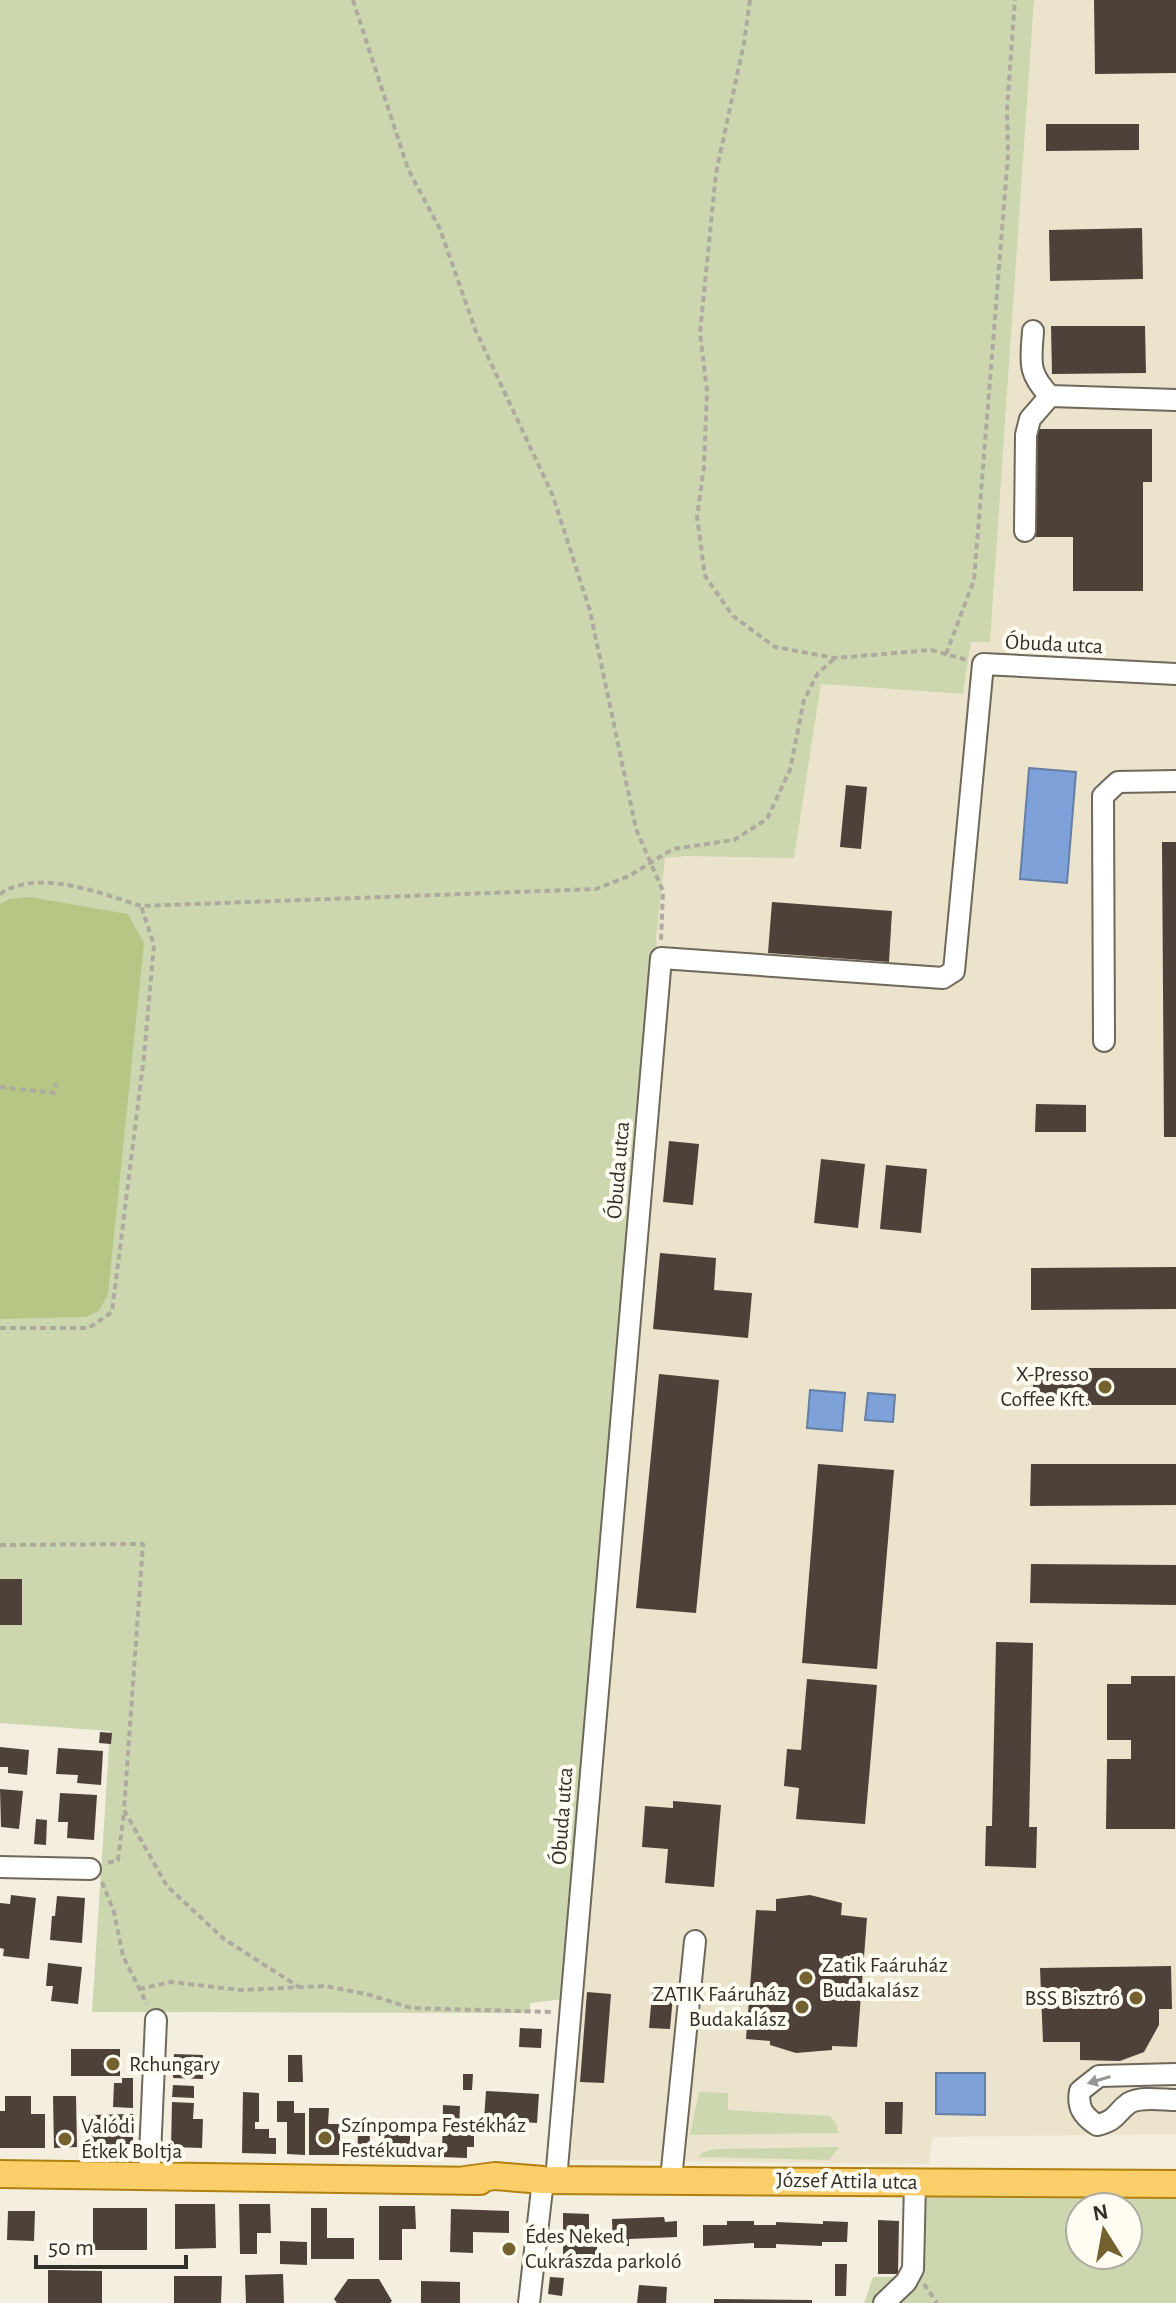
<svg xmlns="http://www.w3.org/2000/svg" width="1176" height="2303" viewBox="0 0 1176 2303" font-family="'Alegreya Sans',sans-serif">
<rect width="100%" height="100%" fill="#f4eede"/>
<!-- built -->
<path fill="#ebe3cc" d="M 1034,0 L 1176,0 L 1176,2134 L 932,2137 L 929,2164 L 570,2160 L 606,1701 L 658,853 L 794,857 L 821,684 L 963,694 L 971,642 L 990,641 Z"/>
<!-- green -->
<path fill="#ccd7af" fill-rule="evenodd" d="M 0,0 L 1034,0 L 990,642 L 971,642 L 963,694 L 821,684 L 794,858 L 685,856 L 665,858 L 656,938 L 658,963 L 593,1692 L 584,1726 L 564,1999 L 530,2003 L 530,2013 L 92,2012 L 110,1731 L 0,1723 Z
M 699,2092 L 728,2093 L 728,2110 L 829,2116 L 836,2123 L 838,2133 L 690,2135 Z
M 839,2147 L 829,2160 L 698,2157 L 704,2152 L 715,2149 Z
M 907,2193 L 1176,2199 L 1176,2303 L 864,2303 L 873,2277 L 903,2277 ZM 1080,2207 L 1128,2207 L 1128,2255 L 1080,2255 Z"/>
<!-- forest -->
<path fill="#b6c785" d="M 30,897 L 128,914 L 144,943 L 108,1294 L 99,1311 L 86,1317 L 0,1319 L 0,904 L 10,899 Z"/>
<!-- water -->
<path fill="#7da1d8" stroke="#667fa4" stroke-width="2" d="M 1029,768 L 1076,772 L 1067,883 L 1020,879 Z
M 810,1390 L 845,1393 L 842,1431 L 807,1428 Z
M 868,1393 L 895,1395 L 893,1422 L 865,1420 Z
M 936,2073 L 985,2073 L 985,2115 L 936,2114 Z"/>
<!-- building -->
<path fill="#4e413a" d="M 1094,0 L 1176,0 L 1176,73 L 1095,74 Z
M 1046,124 L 1139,124 L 1139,150 L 1046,151 Z
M 1142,228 L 1143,279 L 1050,281 L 1049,230 Z
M 1051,326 L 1145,326 L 1146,373 L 1052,374 Z
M 1036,429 L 1152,429 L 1152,482 L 1143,482 L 1143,591 L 1073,591 L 1073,537 L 1036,537 Z
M 846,785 L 867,787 L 861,849 L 840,847 Z
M 1162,842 L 1176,842 L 1176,1137 L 1164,1137 Z
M 772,902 L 892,911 L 889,962 L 768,953 Z
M 1036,1104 L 1086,1105 L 1086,1132 L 1035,1132 Z
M 669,1141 L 699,1144 L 693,1205 L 663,1202 Z
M 821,1159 L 865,1164 L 858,1228 L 814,1223 Z
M 886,1165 L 927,1169 L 921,1233 L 880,1229 Z
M 660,1253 L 716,1258 L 714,1290 L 752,1293 L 748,1338 L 653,1329 Z
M 1176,1267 L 1176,1309 L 1031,1310 L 1031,1268 Z
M 1033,1368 L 1176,1368 L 1176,1405 L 1033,1405 Z
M 659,1374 L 719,1380 L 696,1613 L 636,1608 Z
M 818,1464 L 894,1470 L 877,1669 L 802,1663 Z
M 1031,1464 L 1176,1464 L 1176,1505 L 1030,1506 Z
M 1031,1564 L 1176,1565 L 1176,1605 L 1030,1603 Z
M 0,1579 L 22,1579 L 22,1625 L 0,1625 Z
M 996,1642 L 1033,1643 L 1029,1827 L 1037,1827 L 1036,1868 L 985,1866 L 986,1826 L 992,1826 Z
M 1131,1676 L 1175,1676 L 1175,1829 L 1106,1829 L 1107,1759 L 1131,1759 L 1131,1740 L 1107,1740 L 1107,1684 L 1131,1684 Z
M 807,1679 L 877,1685 L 865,1824 L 796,1819 L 799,1788 L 784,1786 L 787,1749 L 801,1750 Z
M 100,1732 L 112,1733 L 111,1744 L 99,1743 Z
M 0,1747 L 29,1750 L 27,1775 L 8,1773 L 8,1767 L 0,1767 Z
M 58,1748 L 103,1751 L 101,1785 L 77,1783 L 78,1775 L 56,1774 Z
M 0,1789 L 23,1791 L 19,1829 L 1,1827 Z
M 60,1793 L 97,1795 L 94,1840 L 67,1838 L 68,1822 L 58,1822 Z
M 673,1801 L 721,1805 L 714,1887 L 665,1883 L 668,1849 L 642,1847 L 645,1806 L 673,1808 Z
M 36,1819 L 47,1820 L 46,1845 L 34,1844 Z
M 11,1895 L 36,1898 L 29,1959 L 3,1956 L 4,1949 L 0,1948 L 0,1903 L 10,1904 Z
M 810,1895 L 842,1903 L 841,1915 L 867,1918 L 857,2047 L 832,2046 L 832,2050 L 796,2053 L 770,2045 L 770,2041 L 746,2039 L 756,1910 L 776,1911 L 776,1899 Z
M 57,1896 L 85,1898 L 82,1943 L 50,1940 L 52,1916 L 55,1916 Z
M 48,1963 L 82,1967 L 78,2004 L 51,2001 L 53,1986 L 46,1986 Z
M 1171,1966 L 1172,2009 L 1159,2009 L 1159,2025 L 1144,2052 L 1120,2061 L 1080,2060 L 1080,2042 L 1043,2042 L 1040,1968 Z
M 653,1983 L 674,1985 L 670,2029 L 649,2028 Z
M 587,1992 L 611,1994 L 604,2083 L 580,2082 Z
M 520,2028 L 542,2029 L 541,2048 L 519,2047 Z
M 71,2049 L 120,2049 L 120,2076 L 71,2076 Z
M 174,2054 L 203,2055 L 203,2079 L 173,2078 Z
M 288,2055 L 302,2055 L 303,2082 L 288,2082 Z
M 463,2074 L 473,2074 L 472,2090 L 463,2090 Z
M 122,2078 L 133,2078 L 133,2108 L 113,2107 L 114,2083 L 122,2083 Z
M 173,2085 L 194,2086 L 194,2098 L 172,2097 Z
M 486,2091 L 539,2094 L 537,2123 L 507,2121 L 506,2135 L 483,2134 Z
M 243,2092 L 259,2093 L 259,2122 L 255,2122 L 255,2129 L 269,2129 L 269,2138 L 276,2138 L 276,2154 L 242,2153 Z
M 5,2096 L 31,2096 L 31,2114 L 45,2114 L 45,2148 L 0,2148 L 0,2111 L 5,2111 Z
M 53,2096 L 76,2096 L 77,2147 L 54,2148 Z
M 277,2101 L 294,2101 L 294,2113 L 305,2113 L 305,2155 L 287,2154 L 287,2122 L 277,2122 Z
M 172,2102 L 194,2103 L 193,2119 L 203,2119 L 202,2148 L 171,2147 Z
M 885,2102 L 903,2102 L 902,2134 L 885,2134 Z
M 443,2105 L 460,2106 L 459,2131 L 474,2132 L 474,2147 L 467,2147 L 467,2158 L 442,2157 Z
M 309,2108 L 329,2108 L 328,2124 L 340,2124 L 340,2155 L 309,2155 Z
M 133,2114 L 133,2149 L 89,2149 L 89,2115 Z
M 378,2129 L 410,2130 L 410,2157 L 378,2156 Z
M 358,2134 L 370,2134 L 369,2155 L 357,2155 Z
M 175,2204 L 215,2204 L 216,2248 L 175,2249 Z
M 239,2204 L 270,2204 L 271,2233 L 257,2233 L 257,2254 L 240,2254 Z
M 379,2206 L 415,2206 L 416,2229 L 402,2229 L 402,2260 L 379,2260 Z
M 93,2208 L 147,2208 L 147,2250 L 93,2250 Z
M 311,2208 L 327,2208 L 327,2238 L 354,2238 L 354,2259 L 311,2259 Z
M 451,2209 L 509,2211 L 509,2233 L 473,2232 L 473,2253 L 450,2252 Z
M 8,2211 L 35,2211 L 34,2241 L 7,2240 Z
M 563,2213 L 589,2214 L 589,2242 L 597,2242 L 597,2261 L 589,2261 L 588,2271 L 563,2271 Z
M 664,2217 L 665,2222 L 677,2221 L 677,2237 L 629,2239 L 629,2246 L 613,2246 L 612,2219 Z
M 878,2220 L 899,2221 L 898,2274 L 878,2274 Z
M 727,2221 L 754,2221 L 754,2225 L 776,2225 L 776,2222 L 823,2224 L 823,2221 L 848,2222 L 847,2242 L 822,2242 L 822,2246 L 776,2244 L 776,2248 L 754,2248 L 754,2243 L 703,2246 L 703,2225 L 727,2225 Z
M 280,2241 L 307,2242 L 307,2265 L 280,2264 Z
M 835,2264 L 847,2264 L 846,2296 L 835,2296 Z
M 48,2270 L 102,2271 L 102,2303 L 48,2303 Z
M 283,2274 L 284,2303 L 246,2303 L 245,2275 Z
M 174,2276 L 222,2276 L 221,2303 L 174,2303 Z
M 550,2277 L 564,2278 L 562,2296 L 548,2294 Z
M 348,2279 L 379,2279 L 392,2301 L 390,2303 L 337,2303 L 334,2299 Z
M 421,2281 L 460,2282 L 460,2303 L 421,2303 Z
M 639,2285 L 667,2287 L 666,2303 L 637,2303 Z
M 714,2299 L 812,2300 L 812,2303 L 714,2303 Z"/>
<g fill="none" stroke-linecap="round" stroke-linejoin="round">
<!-- minor casing -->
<g stroke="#6d685a" stroke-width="24">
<path id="minor" d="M 1033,331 C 1031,361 1027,373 1050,396 L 1176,400
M 1025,531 L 1026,435 L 1030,419 L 1050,396
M 1104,1041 L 1103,796 L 1118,782 L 1176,781
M 0,1867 L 90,1869
M 1176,2074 L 1099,2076 L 1080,2091 C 1077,2107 1083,2116 1097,2125 C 1118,2120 1115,2113 1129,2103 C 1141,2096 1163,2100 1176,2100
M 149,2177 L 156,2020
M 671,2179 L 695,1941
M 556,2180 L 661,958 L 943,978 L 954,971 L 983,664 L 1176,674
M 529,2303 L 543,2180
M 884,2303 L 906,2282 L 913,2269 L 915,2182"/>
</g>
<!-- major casing -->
<g stroke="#b18110" stroke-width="30">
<path id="major" d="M 0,2174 L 480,2181
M 465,2180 L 495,2176 L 543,2180 L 1176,2184"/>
</g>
<!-- path -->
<path stroke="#afaa9e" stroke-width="4" stroke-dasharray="6 4" stroke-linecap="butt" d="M 353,0 L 408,169 L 440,229 L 475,329 L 553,496 L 590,611 L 636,829 L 663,891 L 661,940
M 750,0 L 744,43 L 716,173 L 700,333 L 707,391 L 704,467 L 697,517 L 705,576 L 733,616 L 775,647 L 835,658 L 931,650 L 967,660
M 946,654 L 974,580 L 1008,155 L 1007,109 L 1015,0
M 0,894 C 37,868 101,893 141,906 L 596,889 L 629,876 L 673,849 L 734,840 L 767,819 L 790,770 L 804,700 L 818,673 L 835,658
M 0,1087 L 54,1093 L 56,1083
M 0,1328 L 89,1328 L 112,1312 L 144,1056 L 154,945 L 141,906
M 0,1545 L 143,1544 L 124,1810 L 167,1886 L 224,1939 L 299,1987
M 108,1863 L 118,1860 L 124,1812
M 102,1882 L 114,1912 L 123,1956 L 147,2004
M 139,1989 L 171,1982 L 240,1990 L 326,1986 L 370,1995 L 411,2008 L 552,2012
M 924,2284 L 937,2303"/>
<!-- minor -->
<use href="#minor" stroke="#fff" stroke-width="20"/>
<!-- major -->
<use href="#major" stroke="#face68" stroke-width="26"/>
</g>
<!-- one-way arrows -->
<defs><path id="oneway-solid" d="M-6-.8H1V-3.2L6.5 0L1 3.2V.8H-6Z" transform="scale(2)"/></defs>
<use fill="#989794" href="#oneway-solid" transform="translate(1099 2080) rotate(163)"/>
<!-- markers -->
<g fill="#736230" stroke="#fffcf2" stroke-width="3">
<circle cx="1105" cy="1387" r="8"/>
<circle cx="806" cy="1978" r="8"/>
<circle cx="1136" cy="1998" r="8"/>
<circle cx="802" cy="2007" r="8"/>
<circle cx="113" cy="2064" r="8"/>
<circle cx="325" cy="2138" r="8"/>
<circle cx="65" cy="2139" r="8"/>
<circle cx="509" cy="2249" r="8"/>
</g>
<g text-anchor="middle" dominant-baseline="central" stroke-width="8" stroke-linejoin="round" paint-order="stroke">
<!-- street labels -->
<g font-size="22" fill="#312f29" stroke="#fffcf2">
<text transform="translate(1054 644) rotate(3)">Óbuda utca</text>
<text transform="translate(618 1170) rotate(-85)">Óbuda utca</text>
<text transform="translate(562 1816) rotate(-86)">Óbuda utca</text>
<text transform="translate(847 2181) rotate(1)">József Attila utca</text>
</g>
<!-- poi labels -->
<g font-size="22" fill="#312f29" stroke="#fffcf2" text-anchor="start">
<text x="1089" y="1374" text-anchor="end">X-Presso<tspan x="1089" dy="25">Coffee Kft.</tspan></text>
<text x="822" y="1965">Zatik Faáruház<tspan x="822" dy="25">Budakalász</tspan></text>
<text x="786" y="1994" text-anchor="end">ZATIK Faáruház<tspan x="786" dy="25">Budakalász</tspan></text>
<text x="1120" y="1998" text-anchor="end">BSS Bisztró</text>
<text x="129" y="2064">Rchungary</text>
<text x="341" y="2125">Színpompa Festékház<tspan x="341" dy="25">Festékudvar</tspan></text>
<text x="81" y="2126">Valódi<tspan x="81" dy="25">Étkek Boltja</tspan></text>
<text x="525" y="2236">Édes Neked<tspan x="525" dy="25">Cukrászda parkoló</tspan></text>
</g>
</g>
<!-- north arrow -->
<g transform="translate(1104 2231) rotate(349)"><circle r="38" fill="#fffcf2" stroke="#adaaa2" stroke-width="2"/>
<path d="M0-6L14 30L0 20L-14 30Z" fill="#736230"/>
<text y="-12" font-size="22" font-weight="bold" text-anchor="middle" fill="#312f29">N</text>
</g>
<!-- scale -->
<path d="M36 2255v12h150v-12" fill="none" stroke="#312f29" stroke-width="4"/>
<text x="48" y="2255" font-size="24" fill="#312f29" stroke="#fffcf2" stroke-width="6" paint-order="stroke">50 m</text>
</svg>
